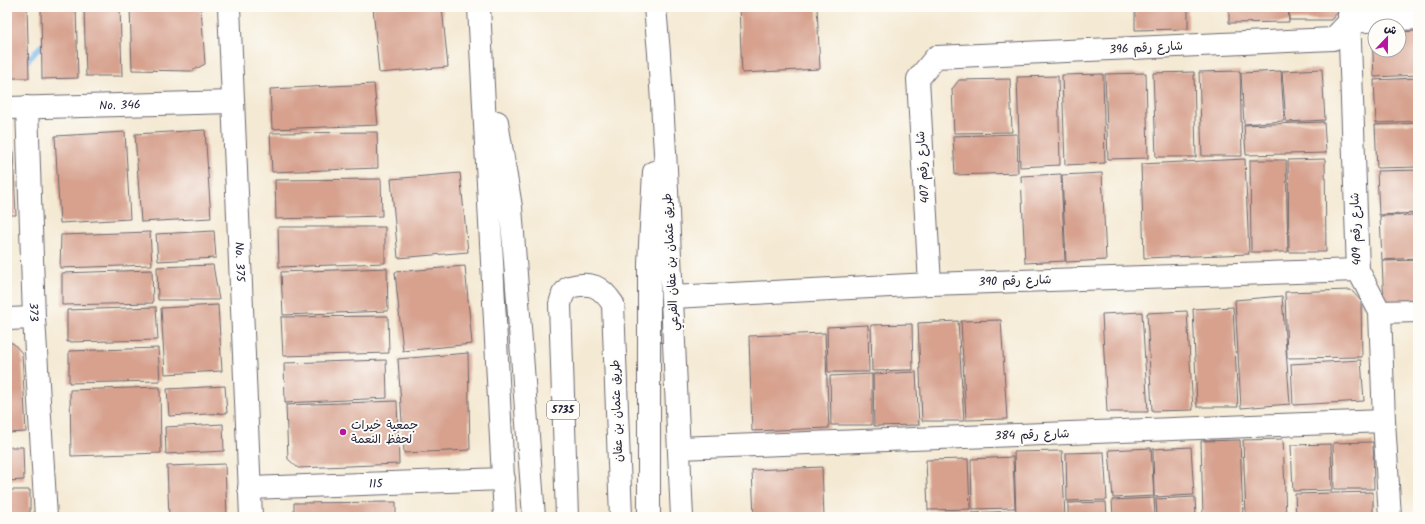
<svg xmlns="http://www.w3.org/2000/svg" width="1425" height="524" viewBox="0 0 1425 524" font-family="Kalam,'Playpen Sans Arabic',sans-serif">
<rect width="100%" height="100%" fill="#fdfcf7"/>
<filter id="ink" filterUnits="userSpaceOnUse"><feTurbulence type="fractalNoise" baseFrequency=".025" numOctaves="2"/><feDisplacementMap in="SourceGraphic" scale="8" xChannelSelector="R" yChannelSelector="G"/><feConvolveMatrix kernelMatrix="1 2 1 2 8 2 1 2 1" color-interpolation-filters="sRGB"/></filter>
<filter id="wash" filterUnits="userSpaceOnUse"><feTurbulence type="fractalNoise" baseFrequency=".012" numOctaves="4" result="noise"/><feDisplacementMap in="SourceGraphic" scale="16" xChannelSelector="R" yChannelSelector="G"/><feGaussianBlur stdDeviation="0.9" result="paint"/><feColorMatrix in="noise" values="0 0 0 0 0 0 0 0 0 0 0 0 0 0 0 0 0 1.4 0 .05"/><feComposite in="paint" operator="in"/></filter>
<g filter="url(#wash)">
<rect width="100%" height="100%" fill="#f4e9d3"/>
<g fill="none" stroke-linecap="round" stroke-linejoin="round">
<!-- stream -->
<path stroke="#72b6e8" stroke-width="6" d="M 23,65 L 47,40"/>
</g>
<g id="blocks">
<!-- building -->
<path fill="#d7a18e" d="M 7,7 L 27,7 L 29,78 L 7,78 Z
M 41,7 L 76,7 L 78,78 L 42,79 Z
M 84,7 L 120,7 L 122,76 L 86,76 Z
M 130,7 L 201,7 L 205,64 L 192,71 L 132,70 Z
M 373,7 L 442,7 L 448,67 L 379,73 Z
M 739,7 L 817,7 L 820,69 L 742,73 Z
M 1135,7 L 1188,7 L 1188,29 L 1135,30 Z
M 1229,7 L 1288,7 L 1289,22 L 1229,23 Z
M 1289,7 L 1339,7 L 1339,11 L 1331,20 L 1289,20 Z
M 1368,7 L 1400,7 L 1400,8 L 1368,10 Z
M 1418,31 L 1418,75 L 1374,77 L 1372,33 L 1375,33 L 1375,50 L 1399,50 L 1399,32 Z
M 1322,69 L 1325,120 L 1286,122 L 1282,71 Z
M 1240,71 L 1242,156 L 1202,156 L 1199,72 Z
M 1281,71 L 1284,121 L 1244,124 L 1241,73 Z
M 1194,72 L 1196,157 L 1156,157 L 1153,73 Z
M 1146,73 L 1148,158 L 1108,159 L 1105,74 Z
M 1103,74 L 1105,163 L 1065,165 L 1062,75 Z
M 1058,76 L 1060,165 L 1020,167 L 1017,77 Z
M 1418,78 L 1418,121 L 1376,123 L 1374,80 Z
M 1010,79 L 1012,132 L 954,133 L 952,89 L 959,80 Z
M 374,84 L 378,125 L 272,129 L 270,89 Z
M 1324,122 L 1326,153 L 1246,155 L 1244,125 Z
M 1418,123 L 1418,167 L 1377,168 L 1375,125 Z
M 205,130 L 211,218 L 141,222 L 135,134 Z
M 125,132 L 130,219 L 60,223 L 55,136 Z
M 377,132 L 378,168 L 272,172 L 270,133 Z
M 1017,134 L 1018,173 L 955,175 L 953,136 Z
M 7,148 L 13,152 L 16,215 L 7,215 Z
M 1245,159 L 1249,254 L 1144,258 L 1141,164 Z
M 1325,159 L 1326,252 L 1289,252 L 1288,160 Z
M 1250,160 L 1286,160 L 1288,252 L 1251,252 Z
M 1418,170 L 1418,213 L 1379,215 L 1377,171 Z
M 460,173 L 468,252 L 398,258 L 391,179 Z
M 1102,173 L 1106,260 L 1066,262 L 1062,175 Z
M 1061,174 L 1065,261 L 1025,263 L 1021,176 Z
M 381,179 L 382,216 L 276,219 L 275,180 Z
M 1418,215 L 1418,258 L 1382,260 L 1380,216 Z
M 278,227 L 385,227 L 385,263 L 279,267 Z
M 214,231 L 216,258 L 158,261 L 156,234 Z
M 150,232 L 152,265 L 60,268 L 61,235 Z
M 1418,260 L 1418,303 L 1384,305 L 1382,261 Z
M 213,265 L 219,300 L 158,300 L 157,267 Z
M 465,266 L 472,344 L 403,351 L 395,272 Z
M 387,268 L 388,311 L 283,315 L 281,272 Z
M 152,270 L 153,303 L 62,305 L 62,273 Z
M 1351,290 L 1361,301 L 1362,357 L 1287,358 L 1285,292 Z
M 1282,296 L 1290,404 L 1241,408 L 1235,300 Z
M 218,305 L 222,371 L 165,374 L 161,308 Z
M 156,307 L 158,340 L 67,342 L 67,310 Z
M 1233,307 L 1238,407 L 1197,407 L 1193,309 Z
M 1187,311 L 1193,410 L 1152,411 L 1147,313 Z
M 1142,312 L 1148,412 L 1107,412 L 1102,314 Z
M 388,316 L 389,353 L 283,356 L 281,317 Z
M 1001,320 L 1007,419 L 966,420 L 961,321 Z
M 958,321 L 964,421 L 922,421 L 918,323 Z
M 912,324 L 913,370 L 872,371 L 871,325 Z
M 868,325 L 869,372 L 828,372 L 827,327 Z
M 825,333 L 829,428 L 752,431 L 749,336 Z
M 7,343 L 13,343 L 22,353 L 26,432 L 7,433 Z
M 158,348 L 160,381 L 69,383 L 69,351 Z
M 468,353 L 470,450 L 404,453 L 398,359 Z
M 386,360 L 387,398 L 285,403 L 284,363 Z
M 1361,360 L 1364,401 L 1293,405 L 1291,364 Z
M 916,372 L 919,425 L 874,426 L 873,374 Z
M 872,374 L 872,425 L 831,425 L 830,376 Z
M 225,386 L 227,413 L 169,416 L 167,389 Z
M 160,387 L 161,453 L 71,456 L 70,390 Z
M 397,401 L 399,464 L 298,468 L 288,459 L 286,405 Z
M 223,424 L 224,451 L 166,454 L 165,427 Z
M 1283,439 L 1286,517 L 1246,517 L 1243,440 Z
M 1240,440 L 1243,517 L 1203,517 L 1201,441 Z
M 1373,442 L 1374,489 L 1334,489 L 1333,443 Z
M 1331,444 L 1332,490 L 1293,491 L 1291,445 Z
M 7,447 L 23,447 L 24,480 L 7,481 Z
M 1191,447 L 1194,495 L 1154,497 L 1153,449 Z
M 1151,448 L 1154,496 L 1113,498 L 1109,450 Z
M 1062,451 L 1065,517 L 1016,517 L 1014,452 Z
M 1104,452 L 1107,500 L 1067,501 L 1066,453 Z
M 1013,457 L 1015,508 L 972,509 L 971,459 Z
M 968,459 L 970,509 L 928,510 L 926,460 Z
M 225,464 L 227,517 L 169,517 L 167,466 Z
M 822,467 L 824,517 L 754,517 L 752,470 Z
M 7,490 L 30,490 L 30,517 L 7,517 Z
M 1373,492 L 1373,517 L 1296,517 L 1295,494 Z
M 1195,497 L 1196,517 L 1157,517 L 1156,499 Z
M 1154,498 L 1155,517 L 1113,517 L 1112,500 Z
M 396,502 L 396,517 L 294,517 L 294,503 Z
M 1106,502 L 1107,517 L 1068,517 L 1068,503 Z
M 1013,511 L 1014,517 L 971,517 L 971,513 Z
M 968,513 L 969,517 L 926,517 L 926,515 Z
M 924,514 L 925,517 L 882,517 L 882,516 Z"/>
</g>
</g>
<g filter="url(#ink)">
<use href="#blocks" fill-opacity="0" stroke="#6c6870" stroke-width="1"/>
<g fill="none" stroke-linecap="round" stroke-linejoin="round">
<!-- minor casing -->
<g stroke="#6c6870" stroke-width="24">
<g id="minor">
<path id="s1" d="M 229,7 L 251,517"/>
<path d="M 1349,14 L 1358,270 L 1380,312 L 1384,421 L 1390,517"/>
<path id="s2" d="M 27,107 L 34,318 L 46,517"/>
<path id="s3" d="M 7,108 L 233,102"/>
<path d="M 930,284 L 918,79 L 936,57 L 1333,39 L 1349,22 L 1418,18"/>
<path d="M 672,297 L 930,284 L 1358,270"/>
<path d="M 1380,312 L 1418,311"/>
<path d="M 7,319 L 34,318"/>
<path d="M 679,448 L 1384,421"/>
<path id="s4" d="M 249,488 L 504,479"/>
</g>
</g>
<!-- major casing -->
<g stroke="#6c6870" stroke-width="24">
<path id="major" d="M 479,7 L 505,517
M 655,7 L 659,53 L 666,169 L 682,517
M 497,122 L 511,207 L 534,517
M 567,517 L 560,304 L 563,294 L 569,287 C 591,281 601,286 613,304 L 621,517
M 649,517 L 649,263 L 654,172"/>
</g>
<!-- minor -->
<use href="#minor" stroke="#fff" stroke-width="22"/>
<!-- major -->
<use href="#major" stroke="#fff" stroke-width="22"/>
</g>
</g>
<!-- markers -->
<circle fill="#b5179e" stroke="#fdfcf7" stroke-width="1.5" cx="343" cy="432" r="4"/>
<g text-anchor="middle" dominant-baseline="central" stroke-width="4" stroke-linejoin="round" paint-order="stroke">
<!-- shield labels -->
<rect fill="#fdfcf7" stroke="#646373" stroke-width="1" x="547" y="401" width="32" height="18" rx="3"/>
<g font-size="11" font-weight="bold" fill="#22223b">
<text x="563" y="410">5735</text>
</g>
<!-- street labels -->
<g font-size="12" fill="#22223b" stroke="#fdfcf7">
<text transform="translate(1146 48) rotate(-3)">شارع رقم 396</text>
<text stroke="none"><textPath href="#s3" startOffset="113">No. 346</textPath></text>
<text transform="translate(923 167) rotate(-94)">شارع رقم 407</text>
<text transform="translate(1356 229) rotate(-92)">شارع رقم 409</text>
<text stroke="none"><textPath href="#s1" startOffset="255">No. 375</textPath></text>
<text transform="translate(671 262) rotate(-93)">طريق عثمان بن عفان الفرعي</text>
<text transform="translate(1015 281) rotate(-2)">شارع رقم 390</text>
<text stroke="none"><textPath href="#s2" startOffset="205">373</textPath></text>
<text transform="translate(617 411) rotate(-92)">طريق عثمان بن عفان</text>
<text transform="translate(1032 435) rotate(-2)">شارع رقم 384</text>
<text stroke="none"><textPath href="#s4" startOffset="127">115</textPath></text>
</g>
<!-- poi labels -->
<g font-size="12" fill="#22223b" stroke="#fdfcf7" text-anchor="start">
<text x="351" y="425">جمعية خيرات<tspan x="351" dy="14">لحفظ النعمة</tspan></text>
</g>
</g>
<!-- margin -->
<rect width="1425" height="524" fill="none" stroke="#fdfcf7" stroke-width="24"/>
<!-- north arrow -->
<g transform="translate(1387 38) rotate(22)"><circle r="19" fill="#fdfcf7" stroke="#a5a5ac"/>
<path d="M0-3L7 15L0 10L-7 15Z" fill="#b5179e"/>
<text y="-6" font-size="11" font-weight="bold" text-anchor="middle" fill="#22223b">ش</text>
</g>
</svg>
